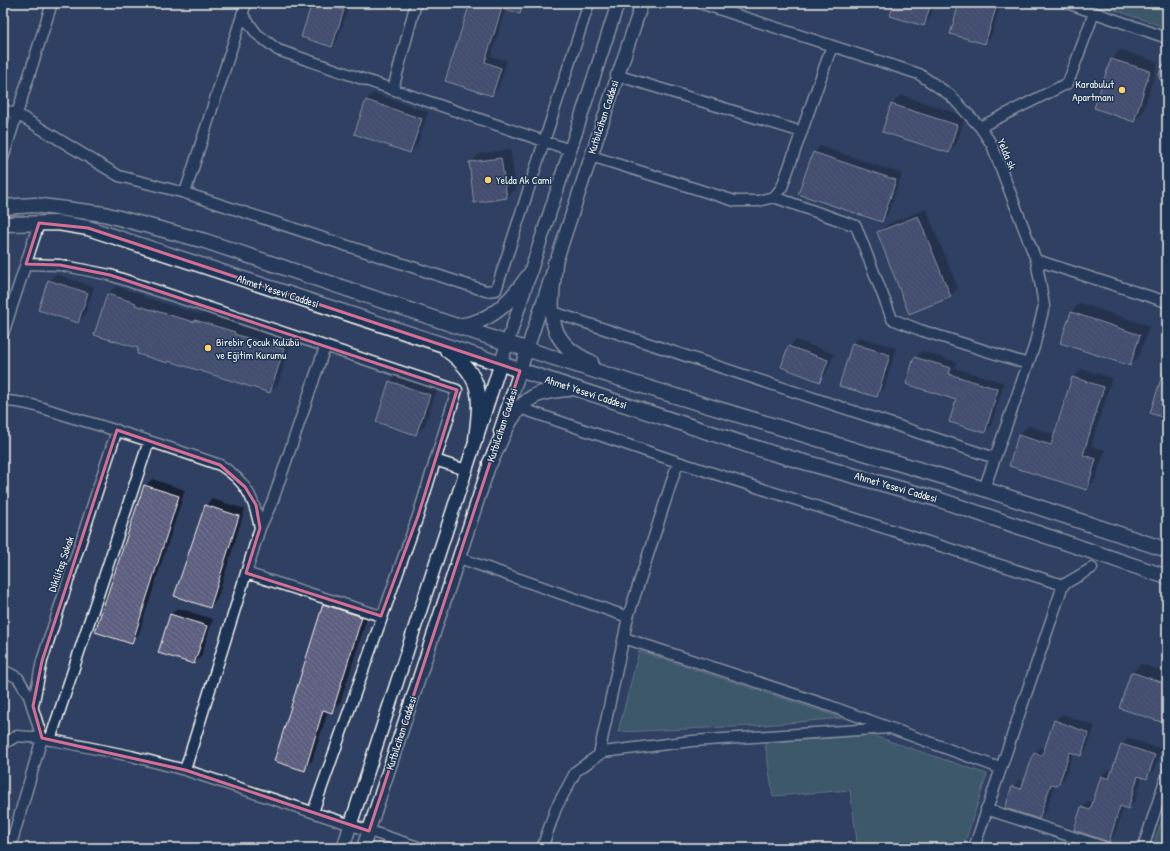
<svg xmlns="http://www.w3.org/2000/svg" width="1170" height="851" viewBox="0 0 1170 851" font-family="'Patrick Hand',sans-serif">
<defs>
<pattern id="building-back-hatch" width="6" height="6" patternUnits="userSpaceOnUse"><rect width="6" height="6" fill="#5d5e80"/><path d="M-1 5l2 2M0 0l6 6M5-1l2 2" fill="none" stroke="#757692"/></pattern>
</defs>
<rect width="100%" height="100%" fill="#2f4063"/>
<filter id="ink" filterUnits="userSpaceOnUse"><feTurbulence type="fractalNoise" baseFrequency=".025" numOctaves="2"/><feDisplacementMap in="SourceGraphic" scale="8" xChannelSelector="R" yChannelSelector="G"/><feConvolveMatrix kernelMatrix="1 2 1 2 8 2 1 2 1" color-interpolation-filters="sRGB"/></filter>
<g filter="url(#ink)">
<!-- park -->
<path fill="#4f7374" stroke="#a2b2ae" d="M 1095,3 L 1167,3 L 1167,29 L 1161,26 Z
M 639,651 L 842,718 L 753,726 L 618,732 Z
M 871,735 L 987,774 L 963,848 L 858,848 L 850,790 L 773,796 L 765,743 Z
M 1167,805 L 1167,848 L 1152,848 Z"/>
<!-- shadow -->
<path fill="#0007" d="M 313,3 L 350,4 L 338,39 L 332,46 Z
M 471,3 L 528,3 L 520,13 L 506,8 L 491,56 L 507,61 L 498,88 L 492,95 Z
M 857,3 L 865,3 L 863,5 Z
M 895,3 L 935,3 L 930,18 L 923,25 Z
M 960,3 L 1001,3 L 991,37 L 985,43 Z
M 1120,50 L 1158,62 L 1143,112 L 1134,121 L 1096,108 L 1112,59 Z
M 373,93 L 428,112 L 417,145 L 410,152 L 356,134 L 366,100 Z
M 901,95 L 965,116 L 957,143 L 948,152 L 892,104 Z
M 820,146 L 902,174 L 888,214 L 881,221 L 814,153 Z
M 510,149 L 516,189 L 507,197 L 470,163 L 479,154 Z
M 926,209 L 958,288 L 950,296 L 879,232 L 886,225 Z
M 56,274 L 94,287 L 85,315 L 78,322 L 49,281 Z
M 116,286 L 143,295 L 143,297 L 202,315 L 204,312 L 242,324 L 241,326 L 291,342 L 278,384 L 270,392 L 140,348 L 108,294 Z
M 1080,303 L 1149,326 L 1139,356 L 1130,365 L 1071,312 Z
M 859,337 L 896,348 L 884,389 L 877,396 L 853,344 Z
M 796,340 L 834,354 L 826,374 L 820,380 L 789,347 Z
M 922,351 L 957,362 L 955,368 L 1004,383 L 991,426 L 984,432 L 957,399 L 915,358 Z
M 1082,369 L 1112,378 L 1091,446 L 1105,450 L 1095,480 L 1086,489 L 1019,435 L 1028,426 L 1056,435 L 1073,378 Z
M 399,373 L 438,386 L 425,425 L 416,434 L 390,382 Z
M 152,479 L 185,490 L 138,636 L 131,643 L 145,486 Z
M 212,499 L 245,509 L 217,600 L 210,607 L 175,596 L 205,506 Z
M 332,597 L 370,609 L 340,703 L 331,712 L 328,711 L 312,761 L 304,769 L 323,605 Z
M 178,608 L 213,619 L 201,657 L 194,663 L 171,614 Z
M 1141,664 L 1167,673 L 1167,723 L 1132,673 Z
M 1062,714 L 1095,726 L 1087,748 L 1080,755 L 1074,752 L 1064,779 L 1058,785 L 1055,784 L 1046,812 L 1039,818 L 1013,787 L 1019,780 L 1025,782 L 1035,754 L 1041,747 L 1045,749 L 1055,721 Z
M 1128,738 L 1161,749 L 1154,771 L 1147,778 L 1142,776 L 1135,801 L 1128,808 L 1124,806 L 1115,834 L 1109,841 L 1082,808 L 1089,801 L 1093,803 L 1101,776 L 1108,770 L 1113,771 L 1122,744 Z"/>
<!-- building -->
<path fill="url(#building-back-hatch)" stroke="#f4f1e8" d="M 312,3 L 321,3 L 344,10 L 332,47 L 301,37 Z
M 470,3 L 524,3 L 520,14 L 502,8 L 485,62 L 501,68 L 492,96 L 445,81 Z
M 894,3 L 931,3 L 924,26 L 890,16 Z
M 959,3 L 978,3 L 996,8 L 985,44 L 950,34 Z
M 1111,59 L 1150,71 L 1134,122 L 1094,108 Z
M 366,100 L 422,119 L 410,153 L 354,134 Z
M 891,104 L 957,125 L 949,153 L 882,132 Z
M 813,152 L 896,180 L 882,222 L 798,194 Z
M 501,158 L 507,198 L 474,203 L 469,162 Z
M 918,216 L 951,297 L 909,314 L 877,232 Z
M 48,280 L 88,293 L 78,323 L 38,310 Z
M 107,294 L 136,303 L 135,305 L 194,322 L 195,320 L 235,332 L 234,334 L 284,349 L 270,393 L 169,361 L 168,363 L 137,354 L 138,348 L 94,335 Z
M 1071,312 L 1140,335 L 1130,366 L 1060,343 Z
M 852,343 L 890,355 L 877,397 L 839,386 Z
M 788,346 L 828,360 L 820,382 L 781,367 Z
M 914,357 L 951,368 L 949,374 L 998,389 L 985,433 L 949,422 L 956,400 L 906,384 Z
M 1165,366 L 1167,367 L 1167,419 L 1150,413 Z
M 1072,377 L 1104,387 L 1083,455 L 1096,459 L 1087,490 L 1009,466 L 1018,435 L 1051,445 Z
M 389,381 L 430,395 L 416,435 L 376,422 Z
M 144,485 L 179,496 L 132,644 L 95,632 Z
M 205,505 L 239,516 L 210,608 L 174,596 Z
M 323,604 L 362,617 L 332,713 L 323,710 L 305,771 L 274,761 Z
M 170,614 L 207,626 L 194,664 L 158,653 Z
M 1131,672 L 1167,684 L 1167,724 L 1119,708 Z
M 1054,720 L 1089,733 L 1081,756 L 1070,752 L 1058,786 L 1051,784 L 1039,819 L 1005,808 L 1012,786 L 1021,789 L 1034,753 L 1042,756 Z
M 1121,744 L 1155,755 L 1147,779 L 1138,776 L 1128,809 L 1120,806 L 1109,842 L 1074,830 L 1081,807 L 1090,810 L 1101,776 L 1109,779 Z"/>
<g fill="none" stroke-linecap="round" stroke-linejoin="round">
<!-- minor casing -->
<g stroke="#f4f1e8" stroke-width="13">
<path id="minor" d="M 700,3 L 919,74 L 950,95 L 980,127 L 992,145 L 1036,260 L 1041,287 L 1044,306 L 1034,347 L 984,489
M 1067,3 L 1167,38
M 242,14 L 257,34 L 278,50 L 570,150
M 1167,69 L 1165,76 L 1167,76
M 616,75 L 802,132
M 393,89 L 416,3
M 3,110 L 17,114 L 119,176 L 185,193 L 486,291 L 496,290 L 589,3
M 980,127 L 1068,83 L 1094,13
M 591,156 L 735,201 L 758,201 L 774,197 L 782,187 L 832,46
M 3,158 L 52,3
M 185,193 L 246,3
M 774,197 L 856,226 L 892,319 L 920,330 L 1028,364
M 1036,260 L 1167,302
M 26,264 L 60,265 L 110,275 L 457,390 L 418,516 L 313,812
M 550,311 L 995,458
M 3,334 L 39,223
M 3,401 C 27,401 51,411 74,418 C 123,432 171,448 220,465 C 246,481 254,498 260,528
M 520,408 L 678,462 L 1063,585
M 435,460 L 466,470
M 459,558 L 628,617
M 246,573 L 381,616
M 624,638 L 830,706 L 1000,768
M 3,670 L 18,678 L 29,696 L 42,738
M 33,706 L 42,661 L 117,430
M 50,740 L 149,441
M 3,744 L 17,736 L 42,738 L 131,756 L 185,770 L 421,848
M 599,754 L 628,617 L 678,462
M 185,770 L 260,528 L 273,500 L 325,347
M 986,809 L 1107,848
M 10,848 L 42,738
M 542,848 L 556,808 L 576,771 L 603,752 L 692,741 L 889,728
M 974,848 L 1063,585 L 1092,568
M 1143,848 L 1167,774"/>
</g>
<!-- tertiary casing -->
<g stroke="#f4f1e8" stroke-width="15">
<path id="tertiary" d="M 500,431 L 642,3
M 343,848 L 618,3
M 363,848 L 493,454"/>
</g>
<!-- secondary casing -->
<g stroke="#f4f1e8" stroke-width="17">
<path id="secondary" d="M 3,207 L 34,205 L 104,214 L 205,241 L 507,343 L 662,392 L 984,489 L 1167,550
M 3,224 L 58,223 L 88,228 L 772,453 L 937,499 L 1167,577
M 555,263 C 551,307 542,341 591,362
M 457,326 C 491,323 511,301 529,275
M 447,350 C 484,377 481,398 476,439
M 490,463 C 501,441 510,410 533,397 C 543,391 557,390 569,389"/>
</g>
<!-- minor -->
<use href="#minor" stroke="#1d3557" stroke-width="10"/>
<!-- tertiary -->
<use href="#tertiary" stroke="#1d3557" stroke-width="12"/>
<!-- secondary -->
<use href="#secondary" stroke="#1d3557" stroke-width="14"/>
</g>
</g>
<!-- marked area -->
<path d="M0 0H1170V851H0ZM 39,223 L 88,228 L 520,371 L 369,831 L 185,770 L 42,738 L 33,706 L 42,661 L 117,430 L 220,465 L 245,487 L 256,505 L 260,528 L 246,573 L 381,616 L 418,516 L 457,390 L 110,275 L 60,265 L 26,264 Z" fill="#2f4063" fill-opacity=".55" fill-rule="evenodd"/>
<path fill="none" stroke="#d66f93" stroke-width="3" stroke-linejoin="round" d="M 39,223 L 88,228 L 520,371 L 369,831 L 185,770 L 42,738 L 33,706 L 42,661 L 117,430 L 220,465 L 245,487 L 256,505 L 260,528 L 246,573 L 381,616 L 418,516 L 457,390 L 110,275 L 60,265 L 26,264 Z"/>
<!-- markers -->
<g fill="#ffd166" stroke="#1d3557" stroke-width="1.5">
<circle cx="1122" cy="90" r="4"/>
<circle cx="488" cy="180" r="4"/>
<circle cx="208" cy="348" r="4"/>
</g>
<g text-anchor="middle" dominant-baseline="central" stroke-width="3" stroke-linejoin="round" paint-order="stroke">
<!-- poi labels -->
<g font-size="11" fill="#f4f1e8" stroke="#1d3557" text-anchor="start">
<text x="1114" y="84" text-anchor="end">Karabulut<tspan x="1114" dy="13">Apartmanı</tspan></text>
<text x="496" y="180">Yelda Ak Cami</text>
<text x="216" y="342">Birebir Çocuk Kulübü<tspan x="216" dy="13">ve Eğitim Kurumu</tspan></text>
</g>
<!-- street labels -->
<g font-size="11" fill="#f4f1e8" stroke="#1d3557">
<text transform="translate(603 117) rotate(-72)">Kutbilcihan Caddesi</text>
<text transform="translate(1007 154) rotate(67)">Yelda sk</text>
<text transform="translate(278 291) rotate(18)">Ahmet Yesevi Caddesi</text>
<text transform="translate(586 392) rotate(18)">Ahmet Yesevi Caddesi</text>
<text transform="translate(502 425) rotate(-72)">Kutbilcihan Caddesi</text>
<text transform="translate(896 487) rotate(16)">Ahmet Yesevi Caddesi</text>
<text transform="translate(61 564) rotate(-71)">Dikilitaş Sokak</text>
<text transform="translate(401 733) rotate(-72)">Kutbilcihan Caddesi</text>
</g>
</g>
<!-- margin -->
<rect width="1170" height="851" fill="none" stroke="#1d3557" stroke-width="16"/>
<rect x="8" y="8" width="1154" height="835" fill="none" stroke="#f4f1e8" stroke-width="1.5" filter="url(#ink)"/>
</svg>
